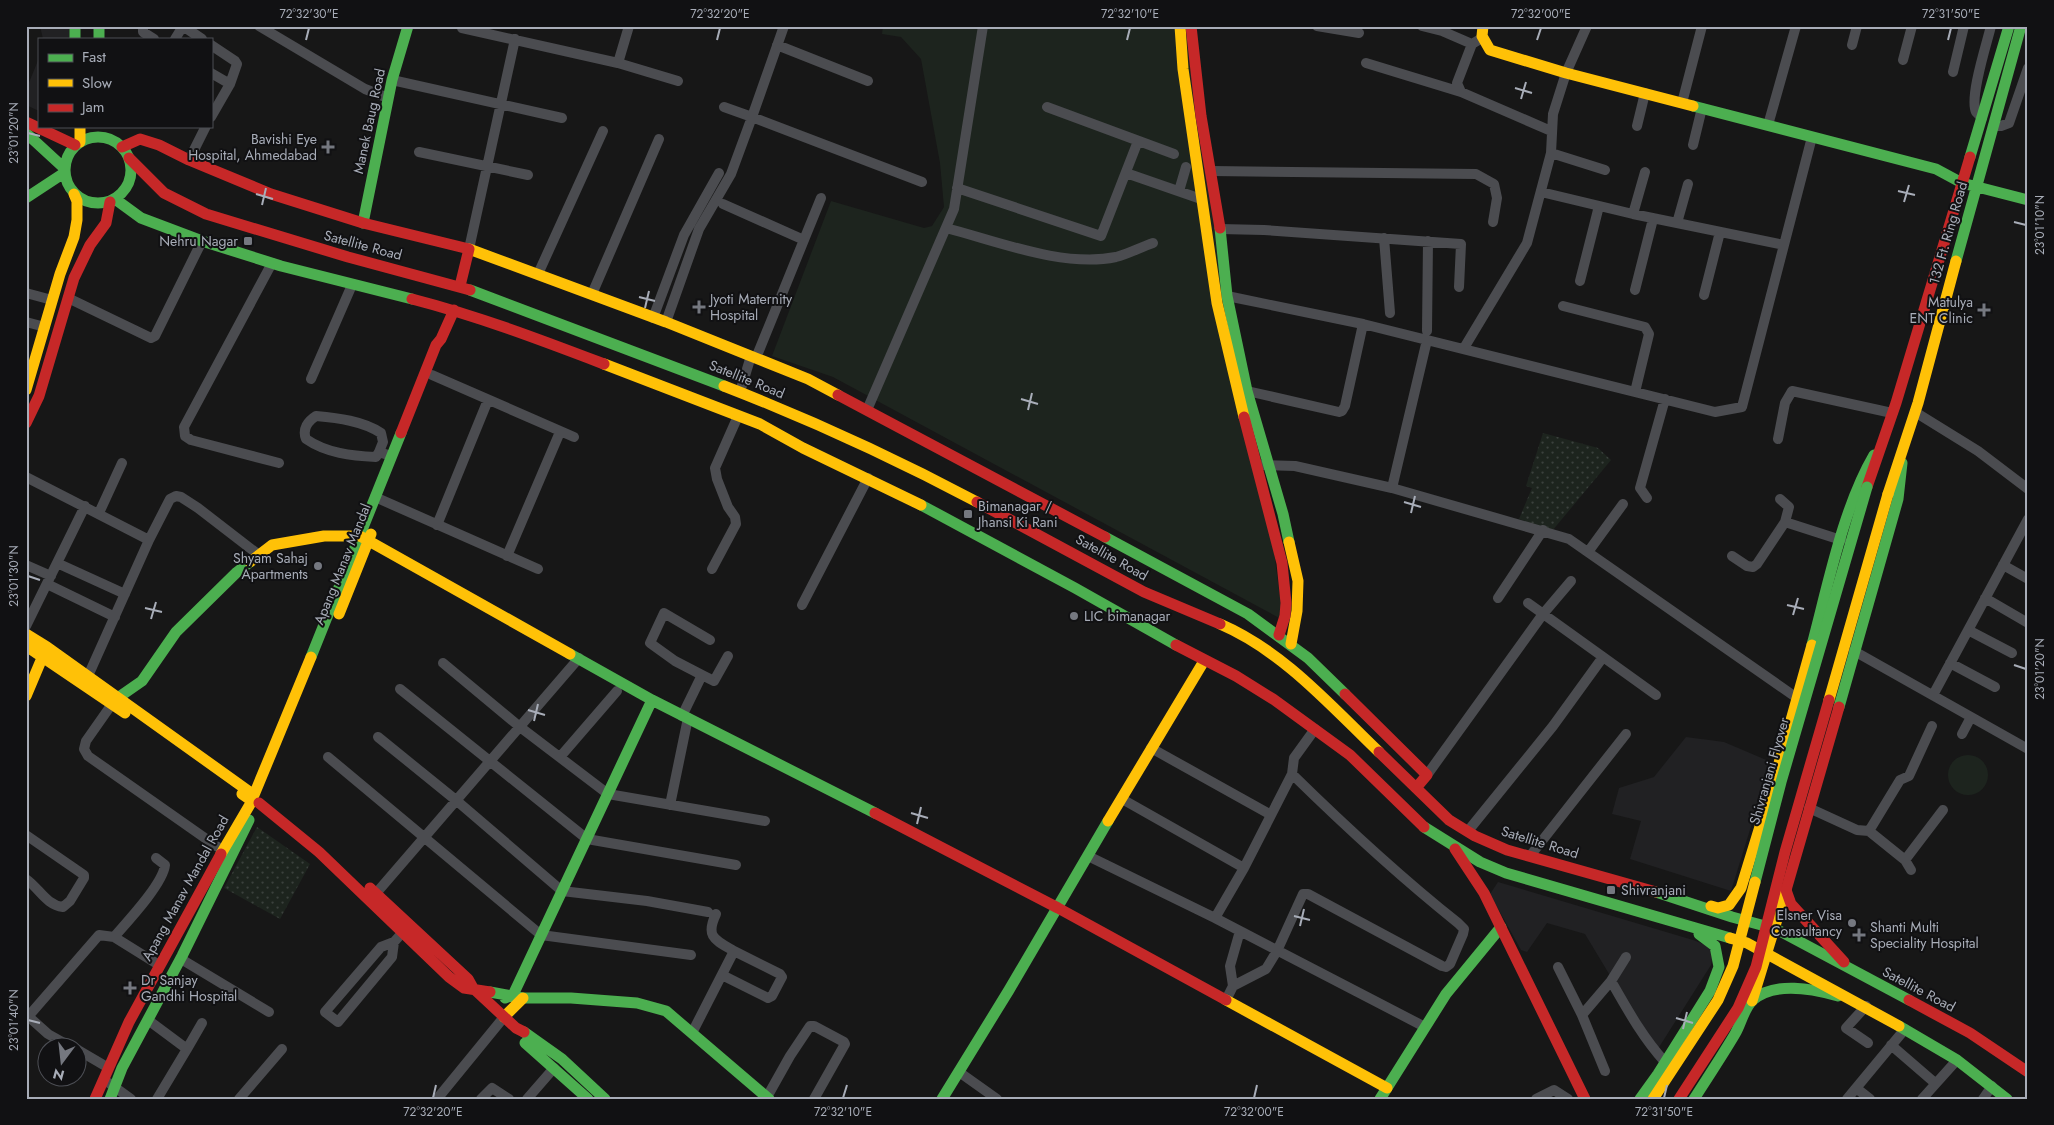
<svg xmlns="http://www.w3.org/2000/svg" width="2054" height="1125" viewBox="0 0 2054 1125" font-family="Jost,sans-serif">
<defs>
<pattern id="park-dots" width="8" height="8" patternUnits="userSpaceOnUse" patternTransform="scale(1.25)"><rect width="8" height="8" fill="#1d241e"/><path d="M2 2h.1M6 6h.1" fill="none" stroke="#3b413d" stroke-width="1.8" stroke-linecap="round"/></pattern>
</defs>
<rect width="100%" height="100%" fill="#171717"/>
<!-- built -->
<path fill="#212123" d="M 40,26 L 71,26 L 71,39 L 43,39 Z
M 39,58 L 39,111 L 26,105 L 26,90 Z
M 1686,737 L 1724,742 L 1771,762 L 1731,891 L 1630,859 L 1641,821 L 1612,814 L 1619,788 L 1654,777 Z
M 1498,882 L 1693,940 L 1709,946 L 1713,955 L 1711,965 L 1656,1052 L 1585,934 L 1547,923 L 1527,952 L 1521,950 L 1490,894 Z"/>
<!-- green -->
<path fill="#1d241e" d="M 883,26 L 1187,26 L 1263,468 L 1283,620 L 833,377 L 772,356 L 831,201 L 924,228 L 932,226 L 944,207 L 940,163 L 921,59 L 901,37 L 882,34 Z
M1948 775a20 20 0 1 1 40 0a20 20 0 1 1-40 0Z"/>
<!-- park -->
<path fill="url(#park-dots)" d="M 1543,433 L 1598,448 L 1611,460 L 1552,531 L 1519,519 L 1532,488 L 1526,486 Z
M 257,827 L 310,864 L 280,919 L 224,888 Z"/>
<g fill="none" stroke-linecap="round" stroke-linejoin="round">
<!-- street -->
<path stroke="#4b4c50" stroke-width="10" d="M 143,26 L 143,32 L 154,39
M 183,26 L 202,39
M 259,26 L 365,89 L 388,98
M 784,26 L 752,117 L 922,182
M 1317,26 L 1359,33
M 1422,26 L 1442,31 L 1472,44
M 462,28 L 618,63 L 629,26
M 175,39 L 183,26
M 211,45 L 235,61 L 237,64 L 230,84 L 211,117
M 777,45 L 868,81
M 1852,45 L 1857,26
M 1903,60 L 1912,26
M 618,63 L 678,81
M 1366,63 L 1461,92 L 1551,131
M 1953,72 L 1964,26
M 211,73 L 230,84
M 392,80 L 562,118
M 1461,92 L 1457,83 L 1472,44 L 1482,38
M 1682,103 L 1702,26
M 1047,107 L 1174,154
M 1982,118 C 1980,116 1978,114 1976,112 C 1969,97 1987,43 1991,26
M 1768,125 L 1796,26
M 1637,126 L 1645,93
M 1994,126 L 2001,126 L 2009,123 L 2028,68
M 1693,145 L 1702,108
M 419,152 L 528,175
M 1551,153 L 1605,170
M 189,160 L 206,126
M 1211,171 L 1476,174 L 1494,184 L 1497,198 L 1493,222
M 1126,173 L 1201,199
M 957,188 L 1101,236 L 1138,141
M 1179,191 L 1186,167
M 1541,192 L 1633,214 L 1784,245
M 723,204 L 804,240
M 1633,214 L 1645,172
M 1677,223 L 1688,184
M 946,228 C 997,241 1063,268 1116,257 C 1128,254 1141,247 1153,243
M 1220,229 L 1264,230 L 1461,244 L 1459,287
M 1384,238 L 1390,313
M 469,249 L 515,39
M 272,263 L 184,427 L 185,436 L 191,440 L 279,463
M 538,274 L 603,131
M 1580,281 L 1599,206
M 1635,290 L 1653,219
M 26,293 L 52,300
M 592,294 L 659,139
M 1704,295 L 1720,232
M 1227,296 L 1363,324 L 1715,412 L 1742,407 L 1812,137
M 68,298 L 151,338 L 155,336 L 202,241
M 1563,306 L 1645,327 L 1649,334 L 1635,392
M 653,318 L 684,235 L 719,173
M 26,322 L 45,327
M 666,322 L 699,229 L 731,174 L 752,117 L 724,107
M 1427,331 L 1428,241
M 1464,348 L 1527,243 L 1551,153 L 1553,114 L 1566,73 L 1587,26
M 756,358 L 821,198
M 432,375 L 574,437
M 311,379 L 352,285
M 1247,391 L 1339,412 L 1342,411 L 1345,406 L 1363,324
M 740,392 L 751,356
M 867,410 L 954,209 L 983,26
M 1915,412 L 1978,451 L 2028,489
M 1778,439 L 1785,403 L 1792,391 L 1892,413
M 379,452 L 383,442 L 381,433 C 363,421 338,418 316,416 C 308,421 302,429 306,439 C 326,453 352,456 376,457 L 379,452 L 391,456
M 1263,465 L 1295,466 L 1392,488 L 1427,340
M 26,477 L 149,540 L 88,676
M 1392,488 L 1569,539 L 1797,698
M 375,497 L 538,569
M 1647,498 L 1640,488 L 1665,399
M 1780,499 L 1789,507 L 1785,522
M 99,513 L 122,463
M 437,525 L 488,400
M 149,540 L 170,499 L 176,496 L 181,497 L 198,508 L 259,555
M 1588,552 L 1623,504
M 507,556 L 560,432
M 1732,556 L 1747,566 L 1753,567 L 1757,564 L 1785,522 L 1841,540
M 57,563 L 125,594
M 26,565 L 51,576
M 2003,565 L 2028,579
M 712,569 L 736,524 L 735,517 L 728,507 L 717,479 L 715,468 L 738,416
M 47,584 L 115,617
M 1498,598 L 1543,530
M 1985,598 L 2028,623
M 1528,603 L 1656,695
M 802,605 L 868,478
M 26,626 L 85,506
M 1968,630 L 2012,653
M 1854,651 L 2028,749
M 443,663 L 520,727 L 608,794 L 765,821
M 1950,663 L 1995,687
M 702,675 L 675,661 L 650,643 L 664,613 L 710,640
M 400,689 L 587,839 L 736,865
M 1933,695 L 2028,519
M 112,704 L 86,741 L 84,749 L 88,756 L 222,850
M 682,716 L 702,675 L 714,681 L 728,656
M 1962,734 L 1971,717
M 378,737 L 457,801 L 562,891 L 647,901 L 708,912
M 1151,748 L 1271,815
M 328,757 L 541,935 L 691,955
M 560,757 L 617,691
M 1427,775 L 1543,614 L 1571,581
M 1122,799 L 1244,868
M 670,805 L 688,718
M 1809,808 L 1857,830 L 1869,831 L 1905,860 L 1943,810
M 1468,831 L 1553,726 L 1603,657
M 1869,831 L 1900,780 L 1909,776 L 1932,726
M 26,835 L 84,875 L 84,878 L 70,901 L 63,907 C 46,905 39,888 26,879
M 1088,856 L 1215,918 L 1425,1027
M 1530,856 L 1626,734
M 156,858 L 165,865 C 163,884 127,922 114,937 L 159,965
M 1905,860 L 1911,870
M 372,898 L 579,658
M 716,914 C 705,937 715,940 734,951
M 1215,918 L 1244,868 L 1292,774 L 1294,758 L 1315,729
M 394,942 L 381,947 L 325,1012 L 338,1022 L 392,957 L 394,942 L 403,932
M 1626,957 L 1611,981 C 1627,1009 1643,1038 1665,1062
M 181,959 L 269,1012
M 1558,967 L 1582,1015 L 1605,1071
M 1233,986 L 1230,966 L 1240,931
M 1227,998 L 1233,986 L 1266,969 L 1277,951 L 1303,894 L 1308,894 L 1442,966 L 1446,967 L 1450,964 L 1463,934 L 1464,929 L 1458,923 C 1399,876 1345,826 1292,774
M 1866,1006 L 1846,1028 L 1868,1043
M 1582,1015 L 1611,981
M 29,1017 L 48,1034 L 73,1048
M 26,1019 L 99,935 L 114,937
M 148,1020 L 187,1049 L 202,1023
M 692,1033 L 734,951 L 780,974 L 782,977 L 772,996 L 768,998 L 722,975
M 1891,1045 L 1935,1083
M 78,1050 L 107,1067
M 959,1072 L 997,1099
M 109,1083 L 131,1099
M 1856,1088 L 1870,1099
M 767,1097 L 790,1056 L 810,1026 L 814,1026 L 844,1042 L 845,1044 L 814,1099
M 157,1099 L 187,1049
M 239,1099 L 282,1049
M 437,1099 L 504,1017
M 481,1099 L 492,1088 L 509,1099
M 527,1099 L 554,1068
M 1536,1099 L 1554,1090 L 1568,1099
M 1847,1099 L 1905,1029
M 1922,1099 L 1957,1060
M 1983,1099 L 1992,1086"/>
<!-- fast -->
<path stroke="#4caf50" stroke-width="11" d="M 75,26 L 75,39
M 99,26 L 99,39
M 1693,106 L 1936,169 L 1962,183 L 2028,200
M 26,133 L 64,168
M65 170a33 33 0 1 1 66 0a33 33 0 1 1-66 0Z
M 1970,157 L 2009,26
M 26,198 L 64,173
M 115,199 L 141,218 L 202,241 L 281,266 L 412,299
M 363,223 L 392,80 L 408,26
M 1220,228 L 1227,296 L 1247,391 L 1283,514 L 1289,542
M 1956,261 L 2021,26
M 470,290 L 724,386
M 921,505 L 1075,588 L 1176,645
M 1105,537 L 1248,614 L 1308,658 L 1345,694
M 1812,645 C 1828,585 1843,508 1874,455
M 570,654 L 652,700 L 875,813
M 311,657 L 401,433
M 119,697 L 142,681 L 176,632 L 237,572 L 250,562
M 1839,707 L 1898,499 L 1902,463
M 1424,827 L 1480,862 L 1506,873 L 1730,938
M 1656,892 L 1732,917 L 1776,929 L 1909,1000
M 490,992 L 523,998 L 571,998 L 637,1003 L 666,1011 L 769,1099
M 505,998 L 513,995 L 652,700
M 1899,1026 L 1957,1060 L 2007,1099
M 524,1032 L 562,1059 L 605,1099
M 525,1043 L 588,1099
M 110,1099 L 122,1068 L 182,956 L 249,820
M 942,1099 L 1009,990 L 1108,821
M 1380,1099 L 1446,994 L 1501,927
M 1640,1099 L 1658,1074 L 1710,991 L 1719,967 L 1715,946 L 1699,934
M 1694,1099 C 1708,1077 1722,1056 1735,1034 C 1741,1024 1744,1008 1753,1000 C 1775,981 1813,989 1838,996"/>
<!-- slow -->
<path stroke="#ffc107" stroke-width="11" d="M 1180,26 L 1183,69 L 1217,303 L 1244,417
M 1483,26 L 1482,36 L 1490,50 L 1566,73 L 1693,106
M 80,126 L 80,142
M 469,249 L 666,322 L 808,379 L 838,395
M 604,364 L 760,424 L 803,448 L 921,505
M 724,386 C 809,419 896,459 977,502
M 26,390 L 60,274 L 74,237 L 77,220 L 77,201 L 74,194
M 1888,494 L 1918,403 L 1956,261
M 1289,542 L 1298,581 L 1297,611 L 1291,644
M 250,562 L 272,545 L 324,536 L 360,536 L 570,654
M 339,614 L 371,534
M 1220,624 C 1283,651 1330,705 1379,752
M 26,634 L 47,647 L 254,795 L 311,657
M 26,646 L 125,713
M 26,696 L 45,651
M 1108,821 L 1204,661
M 221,854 L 252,801 L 242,794
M 1711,906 L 1718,908 L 1729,905 L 1741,888 L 1774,781 L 1812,645
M 1730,938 L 1747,943 L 1899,1026
M 1226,1000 L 1387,1088
M 1752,1001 L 1786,890
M 504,1017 L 523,998"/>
<!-- jam -->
<path stroke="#c62828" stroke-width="11" d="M 1191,26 L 1201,116 L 1220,228
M 26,122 L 75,145
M 122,147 L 140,139 L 159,145 L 189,160 L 271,194 L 363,223 L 469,249 L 460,286
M 129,158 L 164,193 L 206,214 L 348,257 L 470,290
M 412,299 C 478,316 541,340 604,364
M 838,395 L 1105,537
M 1244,417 L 1282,563 L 1286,603 L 1285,616 L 1279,635
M 26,423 L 39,396 L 74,278 L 90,245 L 106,223 L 110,202
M 401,433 L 436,345 L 441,339 L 454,310
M 1867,487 L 1896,403 L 1970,157
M 977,502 L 1144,592 L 1220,624
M 1176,645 L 1236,676 L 1273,699 L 1350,755 L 1424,827
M 1345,694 L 1427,775 L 1416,788
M 1839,707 L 1786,890 L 1791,904 L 1844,962
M 1379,752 L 1449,820 L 1475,836 L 1507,850 L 1656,892
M 259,803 L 319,852 L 449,977 L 464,988 L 490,992
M 875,813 L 1058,908 L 1226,1000
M 1455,849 L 1484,893 L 1585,1099
M 370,888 L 468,979 L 473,988 L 516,1028 L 524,1032
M 1909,1000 L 1970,1033 L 2028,1072
M 95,1099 L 129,1022 L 221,854"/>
<!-- fast-bridge -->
<path stroke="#4caf50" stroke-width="11" d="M 1755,882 L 1781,782 L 1867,487"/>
<!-- slow-bridge -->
<path stroke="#ffc107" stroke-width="11" d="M 1829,700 L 1888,494
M 1653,1099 L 1718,1000 L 1733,966 L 1755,882"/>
<!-- jam-bridge -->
<path stroke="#c62828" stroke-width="11" d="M 1679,1099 L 1738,1008 L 1756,967 L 1785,852 L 1829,700"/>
</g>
<!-- ticks -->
<path fill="none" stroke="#a8adb8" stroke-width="2" d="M 306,40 L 309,28M 717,40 L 720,28M 1127,40 L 1130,28M 1537,40 L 1541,28M 1948,40 L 1951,28M 1515,88 L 1532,93M 1521,99 L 1526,82M 28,133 L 40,136M 1898,191 L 1915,195M 256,194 L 273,199M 1904,202 L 1909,185M 262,205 L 266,188M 2014,222 L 2026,225M 639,297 L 655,301M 645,308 L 649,291M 1021,399 L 1038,404M 1028,410 L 1032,393M 1404,502 L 1421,507M 1411,513 L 1415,496M 28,576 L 40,580M 1787,605 L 1804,609M 145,608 L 162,612M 1793,615 L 1798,598M 151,619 L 156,602M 2014,665 L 2026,669M 528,710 L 545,715M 534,721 L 538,704M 911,813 L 928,818M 917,824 L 921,807M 1294,916 L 1310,920M 1300,926 L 1304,909M 1676,1018 L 1693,1023M 28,1020 L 40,1023M 1683,1029 L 1687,1012M 433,1098 L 436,1085M 843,1098 L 847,1085M 1254,1098 L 1257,1085M 1664,1098 L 1667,1085"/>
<!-- markers -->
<g fill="#757880" stroke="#111113" stroke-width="2">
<path d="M325.5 139.5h5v5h5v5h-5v5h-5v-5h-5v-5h5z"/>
<rect x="243" y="236" width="10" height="10" rx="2.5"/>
<path d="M696.5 299.5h5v5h5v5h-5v5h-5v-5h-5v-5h5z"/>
<path d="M1981.5 302.5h5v5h5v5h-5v5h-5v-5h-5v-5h5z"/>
<rect x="963" y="509" width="10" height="10" rx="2.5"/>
<circle cx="318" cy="566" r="5"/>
<circle cx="1074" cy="616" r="5"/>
<rect x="1606" y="885" width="10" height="10" rx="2.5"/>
<circle cx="1852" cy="923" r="5"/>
<path d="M1856.5 927.5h5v5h5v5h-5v5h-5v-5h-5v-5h5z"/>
<path d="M127.5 980.5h5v5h5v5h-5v5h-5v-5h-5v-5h5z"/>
</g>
<g text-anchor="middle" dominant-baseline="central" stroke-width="4" stroke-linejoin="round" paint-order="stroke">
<!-- street labels -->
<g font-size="14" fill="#a8adb8" stroke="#111113">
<text transform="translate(369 121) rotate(-78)">Manek Baug Road</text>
<text transform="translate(1948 233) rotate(-74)">132 Ft. Ring Road</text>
<text transform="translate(363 245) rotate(15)">Satellite Road</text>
<text transform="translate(747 379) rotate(22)">Satellite Road</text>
<text transform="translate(1112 557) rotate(29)">Satellite Road</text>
<text transform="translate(342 564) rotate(-68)">Apang Manav Mandal</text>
<text transform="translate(1769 771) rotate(-74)">Shivranjani Flyover</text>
<text transform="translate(1540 842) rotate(17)">Satellite Road</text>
<text transform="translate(185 888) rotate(-61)">Apang Manav Mandal Road</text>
<text transform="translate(1919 989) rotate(28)">Satellite Road</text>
</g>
<!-- poi labels -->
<g font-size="14" fill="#a8adb8" stroke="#111113" text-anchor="start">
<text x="317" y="139" text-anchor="end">Bavishi Eye<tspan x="317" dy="16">Hospital, Ahmedabad</tspan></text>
<text x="238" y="241" text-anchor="end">Nehru Nagar</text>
<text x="710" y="299">Jyoti Maternity<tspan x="710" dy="16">Hospital</tspan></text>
<text x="1973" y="302" text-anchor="end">Matulya<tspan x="1973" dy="16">ENT Clinic</tspan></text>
<text x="978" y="506">Bimanagar /<tspan x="978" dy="16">Jhansi Ki Rani</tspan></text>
<text x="308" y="558" text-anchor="end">Shyam Sahaj<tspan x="308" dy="16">Apartments</tspan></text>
<text x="1084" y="616">LIC bimanagar</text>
<text x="1621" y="890">Shivranjani</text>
<text x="1842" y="915" text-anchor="end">Elsner Visa<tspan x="1842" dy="16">Consultancy</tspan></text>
<text x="1870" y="927">Shanti Multi<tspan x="1870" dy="16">Speciality Hospital</tspan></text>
<text x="141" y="980">Dr Sanjay<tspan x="141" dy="16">Gandhi Hospital</tspan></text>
</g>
</g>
<!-- border -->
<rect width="2054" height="1125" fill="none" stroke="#111113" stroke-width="55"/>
<!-- legend -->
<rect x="38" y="38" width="175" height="90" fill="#111113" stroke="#4d4f55"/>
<rect x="48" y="54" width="25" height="8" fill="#4caf50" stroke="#4d4f55"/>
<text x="82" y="62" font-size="15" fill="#a8adb8">Fast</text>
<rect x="48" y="79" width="25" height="8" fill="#ffc107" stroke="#4d4f55"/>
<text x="82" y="88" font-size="15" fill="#a8adb8">Slow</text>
<rect x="48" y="104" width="25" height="8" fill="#c62828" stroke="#4d4f55"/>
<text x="82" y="112" font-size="15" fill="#a8adb8">Jam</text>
<!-- north arrow -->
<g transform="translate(62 1062) rotate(195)"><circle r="24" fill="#111113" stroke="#4d4f55"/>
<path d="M0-4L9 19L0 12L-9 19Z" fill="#757880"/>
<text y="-8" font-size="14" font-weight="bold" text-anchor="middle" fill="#a8adb8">N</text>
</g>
<rect x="28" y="28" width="1998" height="1070" fill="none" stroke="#a8adb8" stroke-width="2"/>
<g font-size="12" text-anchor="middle" fill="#a8adb8">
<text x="309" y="18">72°32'30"E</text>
<text x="720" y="18">72°32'20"E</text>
<text x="1130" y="18">72°32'10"E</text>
<text x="1541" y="18">72°32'00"E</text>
<text x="1951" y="18">72°31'50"E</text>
<text transform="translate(14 133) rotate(-90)" y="4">23°01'20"N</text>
<text transform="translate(2040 225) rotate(-90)" y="4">23°01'10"N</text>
<text transform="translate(14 576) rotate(-90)" y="4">23°01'30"N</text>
<text transform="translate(2040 669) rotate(-90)" y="4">23°01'20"N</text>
<text transform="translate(14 1020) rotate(-90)" y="4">23°01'40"N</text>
<text x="433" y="1116">72°32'20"E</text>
<text x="843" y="1116">72°32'10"E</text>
<text x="1254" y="1116">72°32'00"E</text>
<text x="1664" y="1116">72°31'50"E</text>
</g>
</svg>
